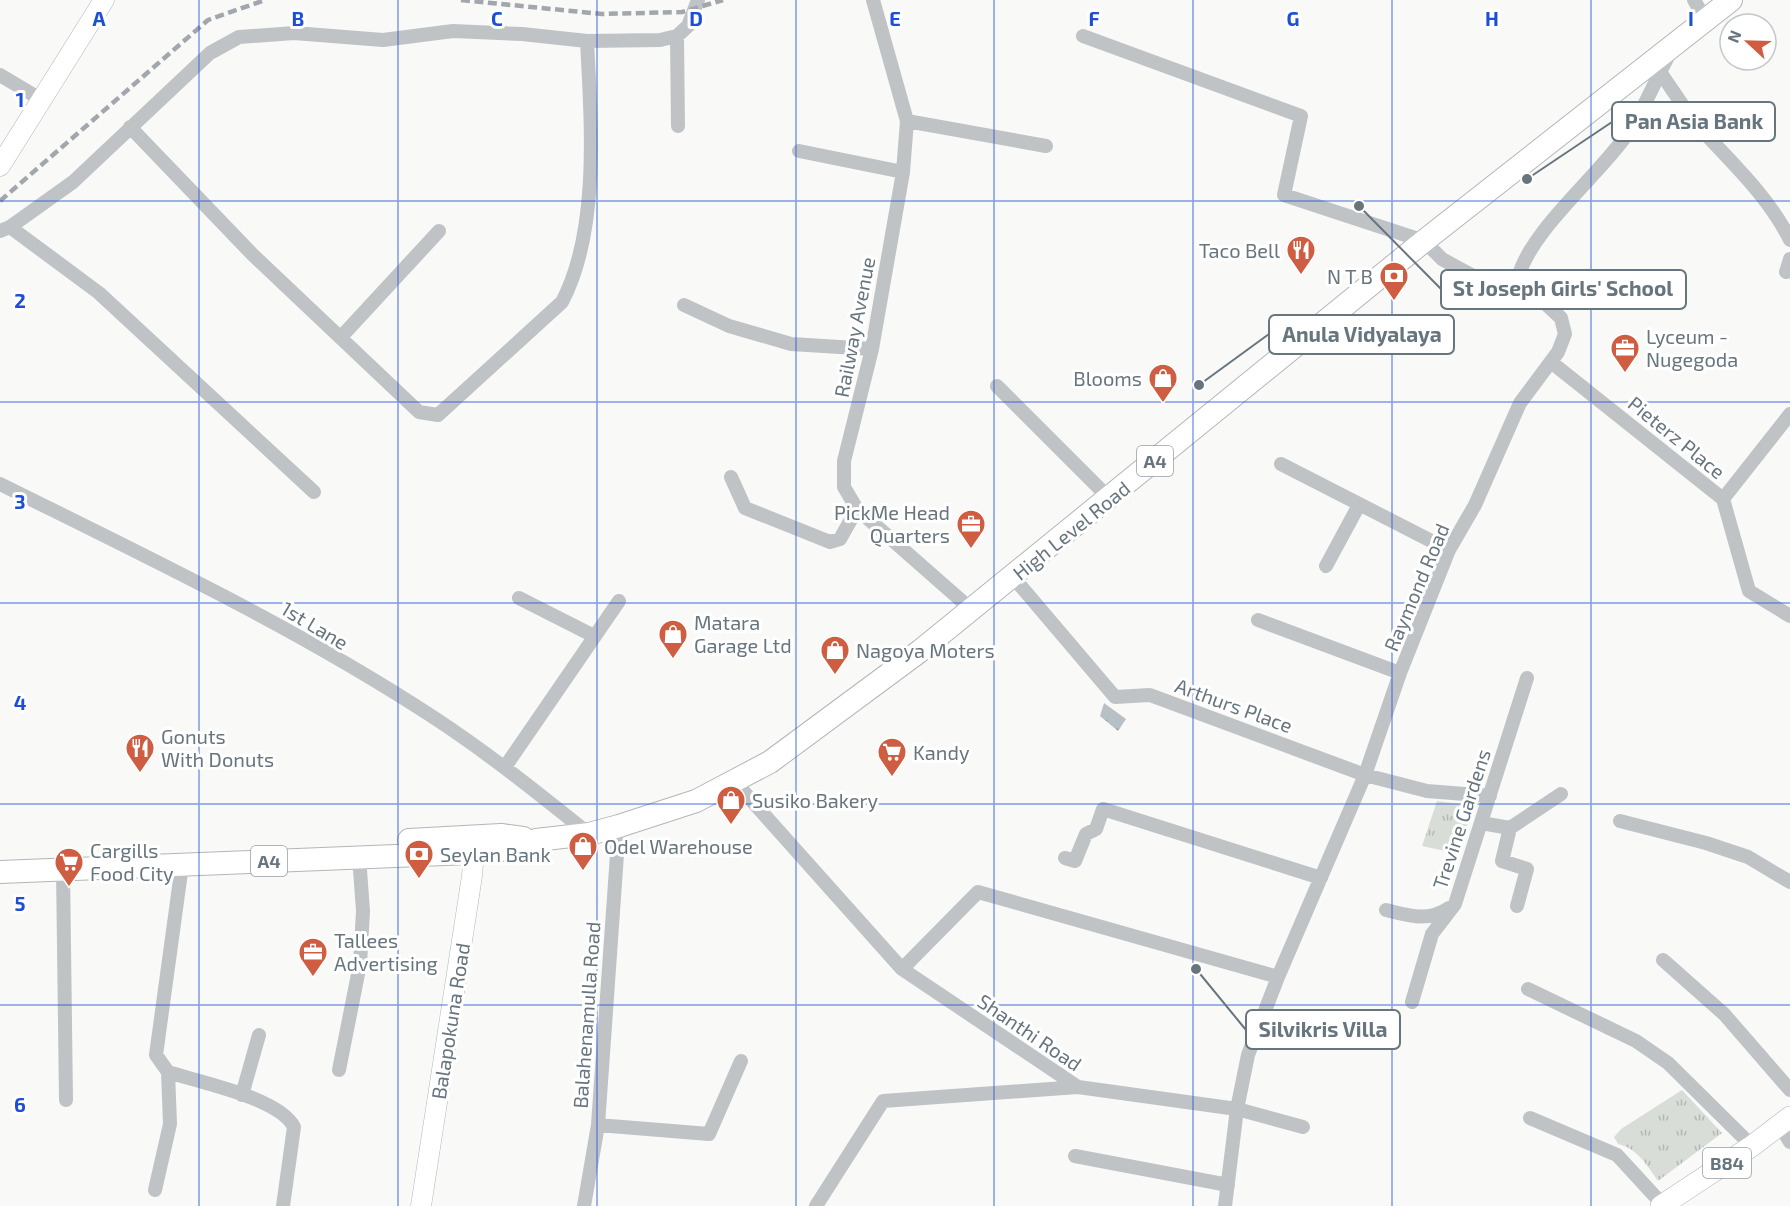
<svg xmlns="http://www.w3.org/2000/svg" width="1790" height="1206" viewBox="0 0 1790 1206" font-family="'Exo 2',sans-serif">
<defs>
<pattern id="grass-tufts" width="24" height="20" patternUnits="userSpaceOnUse" patternTransform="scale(1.5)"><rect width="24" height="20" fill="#d9ddd7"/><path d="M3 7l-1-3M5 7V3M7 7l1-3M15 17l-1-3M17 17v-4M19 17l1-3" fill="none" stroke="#b4b8b4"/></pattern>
<pattern id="water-ripples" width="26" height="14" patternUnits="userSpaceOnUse" patternTransform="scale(1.5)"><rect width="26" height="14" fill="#b7c1c5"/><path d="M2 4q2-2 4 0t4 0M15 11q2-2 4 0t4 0" fill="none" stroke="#99a1a5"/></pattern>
</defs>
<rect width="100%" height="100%" fill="#f9f9f7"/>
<!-- grass -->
<path fill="url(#grass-tufts)" d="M 1437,801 L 1461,804 L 1454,811 L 1468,823 L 1455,853 L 1422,846 Z
M 1682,1090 L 1722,1133 L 1658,1181 C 1646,1164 1638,1149 1618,1144 L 1614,1137 L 1621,1129 Z"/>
<!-- water -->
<path fill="url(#water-ripples)" d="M 1104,703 L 1126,719 L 1118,731 L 1100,716 Z"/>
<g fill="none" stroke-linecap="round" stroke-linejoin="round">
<!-- secondary casing -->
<g stroke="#b1b7bb" stroke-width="21">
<path id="secondary" d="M 0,166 L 104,0
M 421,1206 L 472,876 L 475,838"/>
</g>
<!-- primary casing -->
<g stroke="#b3b7ba" stroke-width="22">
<path id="primary" d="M 1661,1206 L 1752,1146 L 1790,1117"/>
</g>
<!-- trunk casing -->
<g stroke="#b3b6b9" stroke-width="24">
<path id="trunk" d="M 409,840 L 501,835 L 523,838
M 0,872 L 494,852 L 536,840 L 589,834 L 619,826 L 696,801 L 770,762 L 920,651 L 1424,241 L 1731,0"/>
</g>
<!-- minor -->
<path stroke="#bfc3c6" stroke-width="14" d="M 873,0 L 907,121 L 903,172 L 872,349 L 844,461 L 844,487 L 857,509 L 972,610
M 1694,0 L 1705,19
M 677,36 L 678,126
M 1083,36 L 1301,116 L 1284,195 L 1424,241 L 1442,259 L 1484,282 L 1518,278
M 1660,72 C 1673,90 1685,111 1700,128 C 1732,163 1769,197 1790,240
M 0,75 L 42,100
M 907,121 L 1046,146
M 130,127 L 253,255 L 419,412 L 438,415 L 562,302 C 600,230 591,121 587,41
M 799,151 L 903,172
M 10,227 L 99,293 L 314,492
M 0,231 L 10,227 L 73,182 L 210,53 L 239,37 L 294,33 L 383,40 L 453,31 L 522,34 L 587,41 L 660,40 L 677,36 L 688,26 L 698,0
M 1786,272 L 1790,259
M 684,305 L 729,326 L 791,344 L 872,349
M 342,336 L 439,231
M 1551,362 L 1723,499 L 1749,591 L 1790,616
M 997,386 L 1109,498
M 1281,464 L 1449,550
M 731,477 L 745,508 L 830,542 L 840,539 L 857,509
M 0,484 C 147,557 295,627 433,717 C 488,753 538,793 589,834
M 1723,499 L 1790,414
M 1326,566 L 1359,505
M 1013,577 L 1115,697 L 1150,695 L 1365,775 L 1427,791 L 1490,796
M 519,598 L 594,636
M 1258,620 L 1400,673
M 505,767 L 619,601
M 735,782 L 902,969 L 1078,1087 L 883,1101 L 816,1206
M 1620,821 L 1706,843 L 1748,857 L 1790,882
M 1481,823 L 1510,828 L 1561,794
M 1510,828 L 1502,861 L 1527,869 L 1517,906
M 1065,858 L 1075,861 L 1086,834 L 1096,829 L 1103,809 L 1321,878
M 63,869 L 66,1100
M 1386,910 C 1410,916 1428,922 1449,908
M 1663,960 L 1724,1014 L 1790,1090
M 902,969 L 978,892 L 1278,977
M 1528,989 L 1636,1041 L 1668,1063 L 1752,1146
M 1412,1002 L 1432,934 L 1455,904 L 1527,678
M 339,1070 L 360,964 L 363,911 L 359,856
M 168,1072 C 199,1082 280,1098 294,1127 L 283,1206
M 1078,1087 L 1237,1109 L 1303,1127
M 242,1095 L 259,1035
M 1530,1118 L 1617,1155 L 1663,1205
M 598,1125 L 709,1134 L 741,1061
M 1780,1126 L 1790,1142
M 1075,1156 L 1228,1185
M 155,1190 L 170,1124 L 168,1072 L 156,1055 L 182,865
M 584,1206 L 598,1125 L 619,826
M 1225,1206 L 1237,1109 L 1248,1055 L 1278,977 L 1365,775 L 1400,673 L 1449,550 L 1475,505 L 1520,403 L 1558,352 L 1565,334 L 1561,318 L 1518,278 C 1531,228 1603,173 1632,127 C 1646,104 1657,77 1670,53"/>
<!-- secondary -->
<use href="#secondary" stroke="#fff" stroke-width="20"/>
<!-- primary -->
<use href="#primary" stroke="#fff" stroke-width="21"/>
<!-- trunk -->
<use href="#trunk" stroke="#fff" stroke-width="22"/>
<!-- rail -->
<path stroke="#a1a7ac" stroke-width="4.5" stroke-dasharray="9 4.5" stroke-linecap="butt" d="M 461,0 L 602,14 L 682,12 L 723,0
M 0,201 L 208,20 L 265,0"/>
</g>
<!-- grid -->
<path fill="none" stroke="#1d4ed8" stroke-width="1.5" stroke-opacity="0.55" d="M 199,0 L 199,1206M 398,0 L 398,1206M 597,0 L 597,1206M 796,0 L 796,1206M 994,0 L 994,1206M 1193,0 L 1193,1206M 1392,0 L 1392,1206M 1591,0 L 1591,1206M 0,201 L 1790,201M 0,402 L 1790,402M 0,603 L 1790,603M 0,804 L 1790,804M 0,1005 L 1790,1005"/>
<!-- icons -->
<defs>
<g id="restaurant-pin" transform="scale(1.5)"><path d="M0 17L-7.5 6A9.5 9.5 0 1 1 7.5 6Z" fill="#cf5d41" stroke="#fff"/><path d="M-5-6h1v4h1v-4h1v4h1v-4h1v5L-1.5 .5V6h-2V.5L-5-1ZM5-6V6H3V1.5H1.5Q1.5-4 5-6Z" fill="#fff"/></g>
<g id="bank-pin" transform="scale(1.5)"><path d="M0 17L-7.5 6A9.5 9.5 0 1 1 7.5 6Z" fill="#cf5d41" stroke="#fff"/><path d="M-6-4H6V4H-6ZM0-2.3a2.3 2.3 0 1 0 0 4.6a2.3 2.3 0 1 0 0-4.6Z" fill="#fff"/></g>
<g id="office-pin" transform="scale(1.5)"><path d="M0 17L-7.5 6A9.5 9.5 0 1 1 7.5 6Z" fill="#cf5d41" stroke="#fff"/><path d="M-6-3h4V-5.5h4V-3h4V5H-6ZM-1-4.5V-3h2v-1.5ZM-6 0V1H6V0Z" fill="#fff"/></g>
<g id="shop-pin" transform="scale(1.5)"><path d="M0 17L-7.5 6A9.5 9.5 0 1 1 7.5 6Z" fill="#cf5d41" stroke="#fff"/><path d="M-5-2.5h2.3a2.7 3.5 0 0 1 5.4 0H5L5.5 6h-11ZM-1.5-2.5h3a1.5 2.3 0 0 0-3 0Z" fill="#fff"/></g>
<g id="supermarket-pin" transform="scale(1.5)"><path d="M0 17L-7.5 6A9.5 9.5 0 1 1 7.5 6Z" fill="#cf5d41" stroke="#fff"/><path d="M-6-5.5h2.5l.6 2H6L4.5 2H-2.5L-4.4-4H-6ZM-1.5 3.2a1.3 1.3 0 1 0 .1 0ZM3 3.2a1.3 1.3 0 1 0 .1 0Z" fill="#fff"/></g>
</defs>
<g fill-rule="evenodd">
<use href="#restaurant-pin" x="1301" y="250"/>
<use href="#bank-pin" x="1394" y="276"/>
<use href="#office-pin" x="1625" y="348"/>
<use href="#shop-pin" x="1163" y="378"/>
<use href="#office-pin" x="971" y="524"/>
<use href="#shop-pin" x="673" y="634"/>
<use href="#shop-pin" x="835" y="650"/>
<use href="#restaurant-pin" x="140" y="748"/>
<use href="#supermarket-pin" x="892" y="752"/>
<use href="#shop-pin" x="731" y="800"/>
<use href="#shop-pin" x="583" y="846"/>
<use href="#bank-pin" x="419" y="854"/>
<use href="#supermarket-pin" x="69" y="862"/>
<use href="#office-pin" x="313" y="952"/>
</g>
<g text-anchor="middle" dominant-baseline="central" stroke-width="6" stroke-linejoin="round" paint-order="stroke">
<!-- shield labels -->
<g fill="#fff" stroke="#959ea5" stroke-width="1.5">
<rect x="1137" y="446" width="36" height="30" rx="4.5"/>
<rect x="251" y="846" width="36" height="30" rx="4.5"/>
<rect x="1703" y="1148" width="48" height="30" rx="4.5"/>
</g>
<g font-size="18" font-weight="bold" fill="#67757e">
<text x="1155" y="461">A4</text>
<text x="269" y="861">A4</text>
<text x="1727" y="1163">B84</text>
</g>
<!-- poi labels -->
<g font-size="20" fill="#67757e" stroke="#fff" text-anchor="start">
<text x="1280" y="250" text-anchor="end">Taco Bell</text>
<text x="1373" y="276" text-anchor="end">N T B</text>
<text x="1646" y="336">Lyceum -<tspan x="1646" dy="23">Nugegoda</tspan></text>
<text x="1142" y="378" text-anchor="end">Blooms</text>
<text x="950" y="512" text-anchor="end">PickMe Head<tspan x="950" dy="23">Quarters</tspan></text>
<text x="694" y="622">Matara<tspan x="694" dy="23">Garage Ltd</tspan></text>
<text x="856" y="650">Nagoya Moters</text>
<text x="161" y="736">Gonuts<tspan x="161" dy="23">With Donuts</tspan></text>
<text x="913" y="752">Kandy</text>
<text x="752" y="800">Susiko Bakery</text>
<text x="604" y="846">Odel Warehouse</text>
<text x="90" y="850">Cargills<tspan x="90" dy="23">Food City</tspan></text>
<text x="440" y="854">Seylan Bank</text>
<text x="334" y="940">Tallees<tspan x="334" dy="23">Advertising</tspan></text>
</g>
<!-- street labels -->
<g font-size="20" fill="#67757e" stroke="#fff">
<text transform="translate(854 327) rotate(-79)">Railway Avenue</text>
<text transform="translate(1677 437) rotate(39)">Pieterz Place</text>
<text transform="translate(1071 530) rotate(-39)">High Level Road</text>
<text transform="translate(1416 587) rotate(-67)">Raymond Road</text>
<text transform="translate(315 625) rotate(31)">1st Lane</text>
<text transform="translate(1234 705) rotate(20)">Arthurs Place</text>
<text transform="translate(1461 819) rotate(-72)">Trevine Gardens</text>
<text transform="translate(586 1015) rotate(-86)">Balahenamulla Road</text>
<text transform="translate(450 1021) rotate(-81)">Balapokuna Road</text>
<text transform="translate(1030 1032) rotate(34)">Shanthi Road</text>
</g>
</g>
<g font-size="20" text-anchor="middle" font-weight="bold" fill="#1d4ed8" stroke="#fff" stroke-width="6" stroke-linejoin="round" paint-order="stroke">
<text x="99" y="26">A</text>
<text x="298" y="26">B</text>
<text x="497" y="26">C</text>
<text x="696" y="26">D</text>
<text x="895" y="26">E</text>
<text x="1094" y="26">F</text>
<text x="1293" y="26">G</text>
<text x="1492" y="26">H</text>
<text x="1691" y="26">I</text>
<text x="20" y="107">1</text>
<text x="20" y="308">2</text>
<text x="20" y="509">3</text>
<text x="20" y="710">4</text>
<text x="20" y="911">5</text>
<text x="20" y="1112">6</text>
</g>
<!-- callouts -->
<path fill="none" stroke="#67757e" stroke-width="2" d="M1527 179L1612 122M1359 206L1441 289M1199 385L1269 334M1196 969L1246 1030"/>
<g fill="#67757e" stroke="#fff" stroke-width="2">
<circle cx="1527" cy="179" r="6"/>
<circle cx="1359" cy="206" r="6"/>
<circle cx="1199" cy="385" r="6"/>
<circle cx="1196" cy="969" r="6"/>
</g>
<g fill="#fff" stroke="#67757e" stroke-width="2">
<rect x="1612" y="102" width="163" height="39" rx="6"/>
<rect x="1441" y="270" width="245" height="39" rx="6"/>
<rect x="1269" y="315" width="185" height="39" rx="6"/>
<rect x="1246" y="1010" width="154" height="39" rx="6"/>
</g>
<g font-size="21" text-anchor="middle" font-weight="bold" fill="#67757e">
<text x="1694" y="129">Pan Asia Bank</text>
<text x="1563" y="296">St Joseph Girls' School</text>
<text x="1362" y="342">Anula Vidyalaya</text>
<text x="1323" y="1037">Silvikris Villa</text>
</g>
<!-- north arrow -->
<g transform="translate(1748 42) rotate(292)"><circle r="28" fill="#ffffff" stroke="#c2c8cb" stroke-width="1.5"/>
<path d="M0-4.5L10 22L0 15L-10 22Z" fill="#cf5d41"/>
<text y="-9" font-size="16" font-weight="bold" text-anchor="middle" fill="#67757e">N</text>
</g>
</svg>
